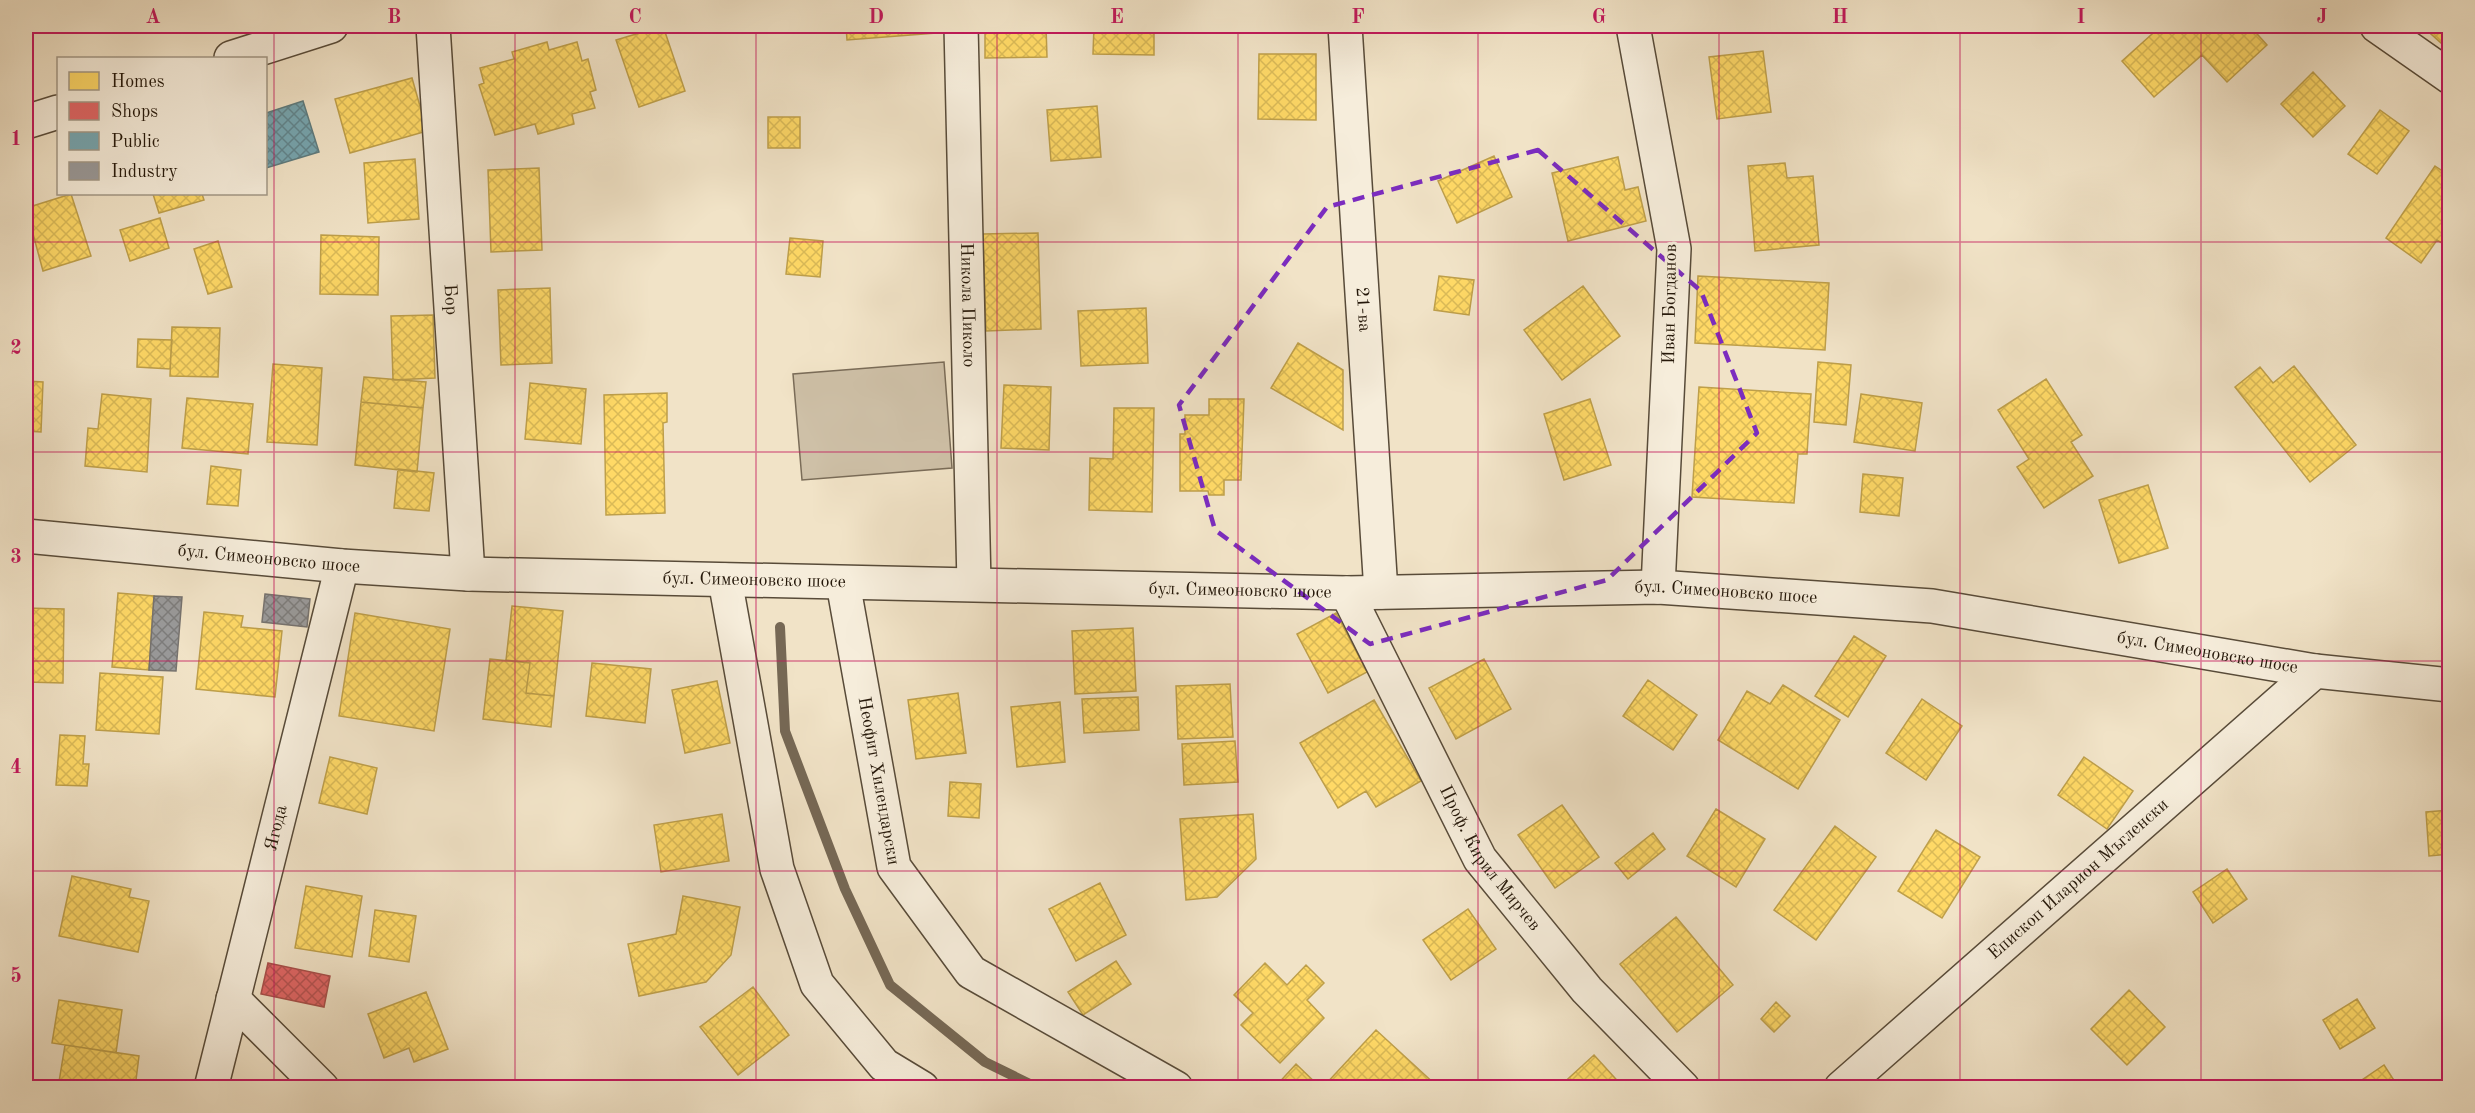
<svg xmlns="http://www.w3.org/2000/svg" width="2475" height="1113" viewBox="0 0 2475 1113" font-family="'Old Standard TT',serif">
<defs>
<pattern id="homes-cross-hatch" width="8" height="8" patternUnits="userSpaceOnUse" patternTransform="scale(1.5)"><rect width="8" height="8" fill="#ffd966"/><path d="M0 0l8 8M0 8l8-8" fill="none" stroke="#daba57"/></pattern>
<pattern id="shops-cross-hatch" width="8" height="8" patternUnits="userSpaceOnUse" patternTransform="scale(1.5)"><rect width="8" height="8" fill="#e06666"/><path d="M0 0l8 8M0 8l8-8" fill="none" stroke="#b55352"/></pattern>
<pattern id="public-cross-hatch" width="8" height="8" patternUnits="userSpaceOnUse" patternTransform="scale(1.5)"><rect width="8" height="8" fill="#76a5af"/><path d="M0 0l8 8M0 8l8-8" fill="none" stroke="#61858d"/></pattern>
<pattern id="industry-cross-hatch" width="8" height="8" patternUnits="userSpaceOnUse" patternTransform="scale(1.5)"><rect width="8" height="8" fill="#999"/><path d="M0 0l8 8M0 8l8-8" fill="none" stroke="#7d7c7b"/></pattern>
</defs>
<rect width="100%" height="100%" fill="#f1e3c7"/>
<filter id="stains"><feTurbulence type="fractalNoise" baseFrequency=".00333" numOctaves="4"/><feColorMatrix values="0 0 0 0 .2 0 0 0 0 .09 0 0 0 0 .02 0 0 0 .5 -.17"/></filter>
<radialGradient id="worn" r=".72"><stop offset=".6" stop-color="#630" stop-opacity="0"/><stop offset="1" stop-color="#630" stop-opacity=".3"/></radialGradient>
<!-- pitch -->
<path fill="#cec0a7" stroke="#7a6c58" stroke-width="1.5" d="M 944,362 L 952,468 L 802,480 L 793,374 Z"/>
<!-- homes -->
<path fill="url(#homes-cross-hatch)" stroke="#be9f4a" stroke-width="1.5" d="M 663,26 L 685,91 L 639,107 L 616,40 Z
M 846,26 L 936,26 L 936,33 L 847,40 Z
M 985,26 L 1046,26 L 1047,57 L 985,58 Z
M 1094,26 L 1154,26 L 1154,55 L 1093,54 Z
M 1528,26 L 1564,26 L 1564,30 L 1529,33 Z
M 2161,26 L 2250,26 L 2267,45 L 2227,82 L 2202,55 L 2154,97 L 2122,61 Z
M 2422,26 L 2450,26 L 2450,51 Z
M 547,42 L 549,50 L 577,42 L 582,61 L 588,59 L 596,90 L 590,92 L 595,108 L 572,114 L 574,124 L 538,134 L 535,124 L 495,135 L 479,85 L 484,83 L 480,68 L 514,59 L 512,52 Z
M 1763,51 L 1771,112 L 1717,119 L 1709,57 Z
M 1259,54 L 1316,54 L 1316,120 L 1258,119 Z
M 2313,72 L 2345,106 L 2313,137 L 2281,104 Z
M 412,78 L 427,131 L 350,153 L 335,99 Z
M 1097,106 L 1101,157 L 1051,161 L 1047,110 Z
M 2380,110 L 2409,131 L 2377,174 L 2348,154 Z
M 768,117 L 800,117 L 800,148 L 768,148 Z
M 1494,156 L 1512,197 L 1457,223 L 1438,181 Z
M 1618,157 L 1625,190 L 1638,187 L 1646,221 L 1568,241 L 1552,173 Z
M 415,159 L 419,219 L 368,223 L 364,163 Z
M 1785,163 L 1787,178 L 1813,176 L 1819,245 L 1755,251 L 1748,166 Z
M 2435,166 L 2450,176 L 2450,248 L 2437,240 L 2421,263 L 2386,238 Z
M 539,168 L 542,250 L 491,252 L 488,170 Z
M 71,194 L 91,256 L 43,271 L 26,208 Z
M 153,194 L 202,194 L 204,200 L 159,213 Z
M 160,218 L 169,248 L 130,261 L 120,230 Z
M 1038,233 L 1041,329 L 986,331 L 983,234 Z
M 321,235 L 379,237 L 378,295 L 320,294 Z
M 790,238 L 823,241 L 820,277 L 786,274 Z
M 218,241 L 232,287 L 208,294 L 194,249 Z
M 1439,276 L 1474,280 L 1469,315 L 1434,310 Z
M 1698,276 L 1829,283 L 1825,350 L 1695,343 Z
M 1583,286 L 1620,336 L 1562,380 L 1524,330 Z
M 550,288 L 552,363 L 501,365 L 498,290 Z
M 1146,308 L 1148,363 L 1081,366 L 1078,311 Z
M 433,315 L 435,378 L 393,380 L 391,316 Z
M 172,327 L 220,328 L 218,377 L 170,376 Z
M 138,339 L 172,340 L 170,369 L 137,367 Z
M 1298,343 L 1343,370 L 1343,430 L 1271,388 Z
M 1818,362 L 1851,365 L 1846,425 L 1814,422 Z
M 273,364 L 322,368 L 317,445 L 267,442 Z
M 2294,366 L 2356,445 L 2310,482 L 2235,387 L 2260,367 L 2273,383 Z
M 364,377 L 426,382 L 423,408 L 361,402 Z
M 2046,379 L 2082,435 L 2071,442 L 2093,476 L 2044,508 L 2017,467 L 2029,459 L 1998,410 Z
M 26,381 L 43,382 L 41,432 L 26,431 Z
M 530,383 L 586,389 L 581,444 L 525,439 Z
M 1004,385 L 1051,387 L 1049,450 L 1001,448 Z
M 1699,387 L 1811,394 L 1807,454 L 1798,454 L 1794,503 L 1692,497 Z
M 667,393 L 667,422 L 663,423 L 665,513 L 606,515 L 604,395 Z
M 102,394 L 151,399 L 147,472 L 85,466 L 88,428 L 98,429 Z
M 1861,394 L 1922,403 L 1915,451 L 1854,442 Z
M 187,398 L 253,404 L 248,454 L 182,448 Z
M 1209,399 L 1244,399 L 1241,480 L 1224,480 L 1224,495 L 1209,495 L 1208,491 L 1180,491 L 1180,434 L 1185,434 L 1185,415 L 1209,415 Z
M 1590,399 L 1611,465 L 1564,480 L 1544,414 Z
M 361,402 L 423,408 L 417,472 L 355,465 Z
M 1114,408 L 1154,408 L 1152,512 L 1089,510 L 1090,458 L 1113,459 Z
M 211,466 L 241,470 L 238,506 L 207,504 Z
M 398,469 L 434,473 L 429,511 L 394,508 Z
M 1863,474 L 1903,478 L 1899,516 L 1860,512 Z
M 2148,485 L 2168,548 L 2119,563 L 2099,500 Z
M 118,593 L 154,596 L 149,670 L 112,667 Z
M 512,606 L 563,611 L 554,696 L 526,693 L 530,663 L 506,660 Z
M 26,608 L 64,609 L 63,683 L 26,682 Z
M 204,612 L 243,616 L 241,627 L 282,631 L 275,697 L 196,689 Z
M 355,613 L 450,629 L 434,731 L 339,716 Z
M 1336,613 L 1367,672 L 1328,693 L 1297,634 Z
M 1133,628 L 1136,691 L 1075,694 L 1072,631 Z
M 1854,636 L 1886,656 L 1848,717 L 1815,696 Z
M 490,659 L 530,663 L 526,693 L 554,696 L 551,727 L 483,719 Z
M 1484,659 L 1511,709 L 1456,739 L 1429,688 Z
M 592,663 L 651,669 L 645,723 L 586,716 Z
M 100,673 L 163,677 L 159,734 L 96,730 Z
M 1648,680 L 1697,715 L 1673,750 L 1623,716 Z
M 717,681 L 730,743 L 685,753 L 672,690 Z
M 1230,684 L 1233,737 L 1178,739 L 1176,686 Z
M 1783,685 L 1840,720 L 1798,789 L 1718,740 L 1747,691 L 1770,704 Z
M 958,693 L 966,753 L 916,759 L 908,700 Z
M 1138,697 L 1139,730 L 1084,733 L 1082,699 Z
M 1922,699 L 1962,726 L 1926,780 L 1886,753 Z
M 1374,700 L 1421,781 L 1376,807 L 1366,791 L 1338,808 L 1300,743 Z
M 1060,702 L 1065,762 L 1017,767 L 1011,707 Z
M 60,735 L 85,736 L 83,764 L 89,764 L 87,786 L 56,785 Z
M 1235,741 L 1238,782 L 1184,785 L 1182,744 Z
M 330,757 L 377,768 L 367,814 L 319,803 Z
M 2084,757 L 2133,791 L 2107,829 L 2058,795 Z
M 950,782 L 981,784 L 979,818 L 948,816 Z
M 1562,805 L 1599,857 L 1555,888 L 1518,835 Z
M 1716,809 L 1765,839 L 1736,887 L 1687,856 Z
M 2450,810 L 2450,854 L 2429,856 L 2426,812 Z
M 722,814 L 729,861 L 661,872 L 654,825 Z
M 1253,814 L 1256,859 L 1217,897 L 1186,900 L 1180,819 Z
M 1835,826 L 1876,857 L 1816,940 L 1774,910 Z
M 1936,830 L 1980,857 L 1942,918 L 1898,891 Z
M 1653,833 L 1665,849 L 1628,879 L 1615,863 Z
M 2227,869 L 2247,899 L 2213,923 L 2193,892 Z
M 72,876 L 131,889 L 129,897 L 149,901 L 138,952 L 59,936 Z
M 1100,883 L 1126,935 L 1076,961 L 1049,909 Z
M 306,886 L 362,896 L 352,957 L 295,948 Z
M 683,896 L 740,907 L 731,955 L 706,982 L 639,996 L 628,944 L 676,934 Z
M 1468,909 L 1496,949 L 1451,980 L 1423,940 Z
M 375,910 L 416,916 L 409,962 L 369,956 Z
M 1676,917 L 1733,985 L 1677,1032 L 1620,964 Z
M 1116,961 L 1131,984 L 1083,1015 L 1068,992 Z
M 1265,963 L 1287,985 L 1306,965 L 1324,983 L 1307,1000 L 1324,1018 L 1280,1063 L 1241,1025 L 1253,1013 L 1234,995 Z
M 753,987 L 789,1035 L 738,1075 L 700,1027 Z
M 2129,990 L 2165,1027 L 2127,1065 L 2091,1029 Z
M 426,992 L 448,1049 L 414,1062 L 409,1048 L 384,1058 L 368,1014 Z
M 2357,999 L 2375,1028 L 2340,1049 L 2323,1020 Z
M 59,1000 L 122,1010 L 116,1053 L 52,1043 Z
M 1776,1002 L 1790,1016 L 1774,1032 L 1761,1019 Z
M 1376,1030 L 1438,1087 L 1437,1088 L 1323,1087 Z
M 65,1045 L 139,1056 L 135,1088 L 58,1088 Z
M 1594,1055 L 1624,1088 L 1558,1088 Z
M 1296,1064 L 1321,1088 L 1274,1088 Z
M 2384,1065 L 2399,1088 L 2350,1088 Z"/>
<!-- shops -->
<path fill="url(#shops-cross-hatch)" stroke="#a84f4a" stroke-width="1.5" d="M 268,963 L 330,976 L 324,1007 L 261,994 Z"/>
<!-- public -->
<path fill="url(#public-cross-hatch)" stroke="#5e7b7e" stroke-width="1.5" d="M 303,101 L 319,152 L 266,168 L 266,113 Z"/>
<!-- industry -->
<path fill="url(#industry-cross-hatch)" stroke="#76726e" stroke-width="1.5" d="M 265,594 L 310,599 L 307,627 L 262,622 Z
M 154,596 L 182,597 L 176,671 L 149,670 Z"/>
<g fill="none" stroke-linecap="round" stroke-linejoin="round">
<!-- stream -->
<path stroke="#766855" stroke-width="10" d="M 780,627 L 785,731 L 845,889 L 890,985 L 985,1062 L 1038,1088"/>
<!-- minor casing -->
<g stroke="#584b39" stroke-width="36">
<g id="minor">
<path id="s1" d="M 433,26 L 468,574"/>
<path id="s2" d="M 961,26 L 974,584"/>
<path id="s3" d="M 1345,26 L 1381,592"/>
<path d="M 1633,26 L 1674,249 L 1658,587"/>
<path d="M 2377,26 L 2450,77"/>
<path d="M 725,580 L 777,869 L 817,984 L 884,1065 L 922,1088"/>
<path id="s4" d="M 843,583 L 894,867 L 971,972 L 1176,1088"/>
<path id="s5" d="M 1347,593 L 1480,859 L 1587,990 L 1683,1088"/>
<path d="M 233,999 L 322,1088"/>
<path id="s6" d="M 211,1088 L 342,566"/>
<path id="s7" d="M 1841,1088 L 2315,671"/>
</g>
</g>
<!-- tertiary casing -->
<g stroke="#584b39" stroke-width="36">
<g id="tertiary">
<path d="M 231,58 L 331,26"/>
<path d="M 26,122 L 58,112"/>
<path id="s8" d="M 26,536 L 342,566 L 468,574 L 1347,593 L 1658,587 L 1932,606 L 2315,671 L 2450,685"/>
</g>
</g>
<!-- minor -->
<use href="#minor" stroke="#f6eddb" stroke-width="33"/>
<!-- tertiary -->
<use href="#tertiary" stroke="#f6eddb" stroke-width="33"/>
</g>
<!-- marked area -->
<path fill="none" stroke="#7b2cbf" stroke-width="4.5" stroke-dasharray="12 8" stroke-linejoin="round" d="M 1538,150 L 1701,291 L 1757,433 L 1607,580 L 1370,644 L 1215,530 L 1179,405 L 1327,207 Z"/>
<!-- grid -->
<path fill="none" stroke="#c2185b" stroke-width="1.5" stroke-opacity="0.55" d="M 274,26 L 274,1088M 515,26 L 515,1088M 756,26 L 756,1088M 997,26 L 997,1088M 1238,26 L 1238,1088M 1478,26 L 1478,1088M 1719,26 L 1719,1088M 1960,26 L 1960,1088M 2201,26 L 2201,1088M 26,242 L 2450,242M 26,452 L 2450,452M 26,661 L 2450,661M 26,871 L 2450,871"/>
<g text-anchor="middle" dominant-baseline="central" stroke-width="6" stroke-linejoin="round" paint-order="stroke">
<!-- street labels -->
<g font-size="18" fill="#25180a" stroke="#f6eddb">
<text stroke="none"><textPath href="#s1" startOffset="274">Бор</textPath></text>
<text transform="translate(1670 304) rotate(-89)">Иван Богданов</text>
<text stroke="none"><textPath href="#s2" startOffset="279">Никола Пиколо</textPath></text>
<text stroke="none"><textPath href="#s3" startOffset="284">21-ва</textPath></text>
<text stroke="none"><textPath href="#s8" startOffset="244">бул. Симеоновско шосе</textPath></text>
<text stroke="none"><textPath href="#s8" startOffset="730">бул. Симеоновско шосе</textPath></text>
<text stroke="none"><textPath href="#s8" startOffset="1216">бул. Симеоновско шосе</textPath></text>
<text stroke="none"><textPath href="#s8" startOffset="1702">бул. Симеоновско шосе</textPath></text>
<text stroke="none"><textPath href="#s8" startOffset="2188">бул. Симеоновско шосе</textPath></text>
<text stroke="none"><textPath href="#s4" startOffset="201">Неофит Хилендарски</textPath></text>
<text stroke="none"><textPath href="#s6" startOffset="268">Ягода</textPath></text>
<text stroke="none"><textPath href="#s5" startOffset="302">Проф. Кирил Мирчев</textPath></text>
<text stroke="none"><textPath href="#s7" startOffset="316">Епископ Иларион Мъгленски</textPath></text>
</g>
</g>
<!-- margin -->
<rect width="2475" height="1113" fill="none" stroke="#f1e3c7" stroke-width="66"/>
<!-- legend -->
<rect x="57" y="57" width="210" height="138" fill="#f6eddb" stroke="#a29887" stroke-width="1.5"/>
<rect x="69" y="72" width="30" height="18" fill="#ffd966" stroke="#a29887" stroke-width="1.5"/>
<text x="111" y="87" font-size="18" fill="#25180a">Homes</text>
<rect x="69" y="102" width="30" height="18" fill="#e06666" stroke="#a29887" stroke-width="1.5"/>
<text x="111" y="117" font-size="18" fill="#25180a">Shops</text>
<rect x="69" y="132" width="30" height="18" fill="#76a5af" stroke="#a29887" stroke-width="1.5"/>
<text x="111" y="147" font-size="18" fill="#25180a">Public</text>
<rect x="69" y="162" width="30" height="18" fill="#999999" stroke="#a29887" stroke-width="1.5"/>
<text x="111" y="177" font-size="18" fill="#25180a">Industry</text>
<rect x="33" y="33" width="2409" height="1047" fill="none" stroke="#c2185b" stroke-width="2"/>
<g font-size="20" text-anchor="middle" font-weight="bold" fill="#c2185b">
<text x="153" y="23">A</text>
<text x="394" y="23">B</text>
<text x="635" y="23">C</text>
<text x="876" y="23">D</text>
<text x="1117" y="23">E</text>
<text x="1358" y="23">F</text>
<text x="1599" y="23">G</text>
<text x="1840" y="23">H</text>
<text x="2081" y="23">I</text>
<text x="2322" y="23">J</text>
<text x="16" y="145">1</text>
<text x="16" y="354">2</text>
<text x="16" y="563">3</text>
<text x="16" y="773">4</text>
<text x="16" y="982">5</text>
</g>
<rect width="100%" height="100%" filter="url(#stains)"/>
<rect width="100%" height="100%" fill="url(#worn)"/>
</svg>
